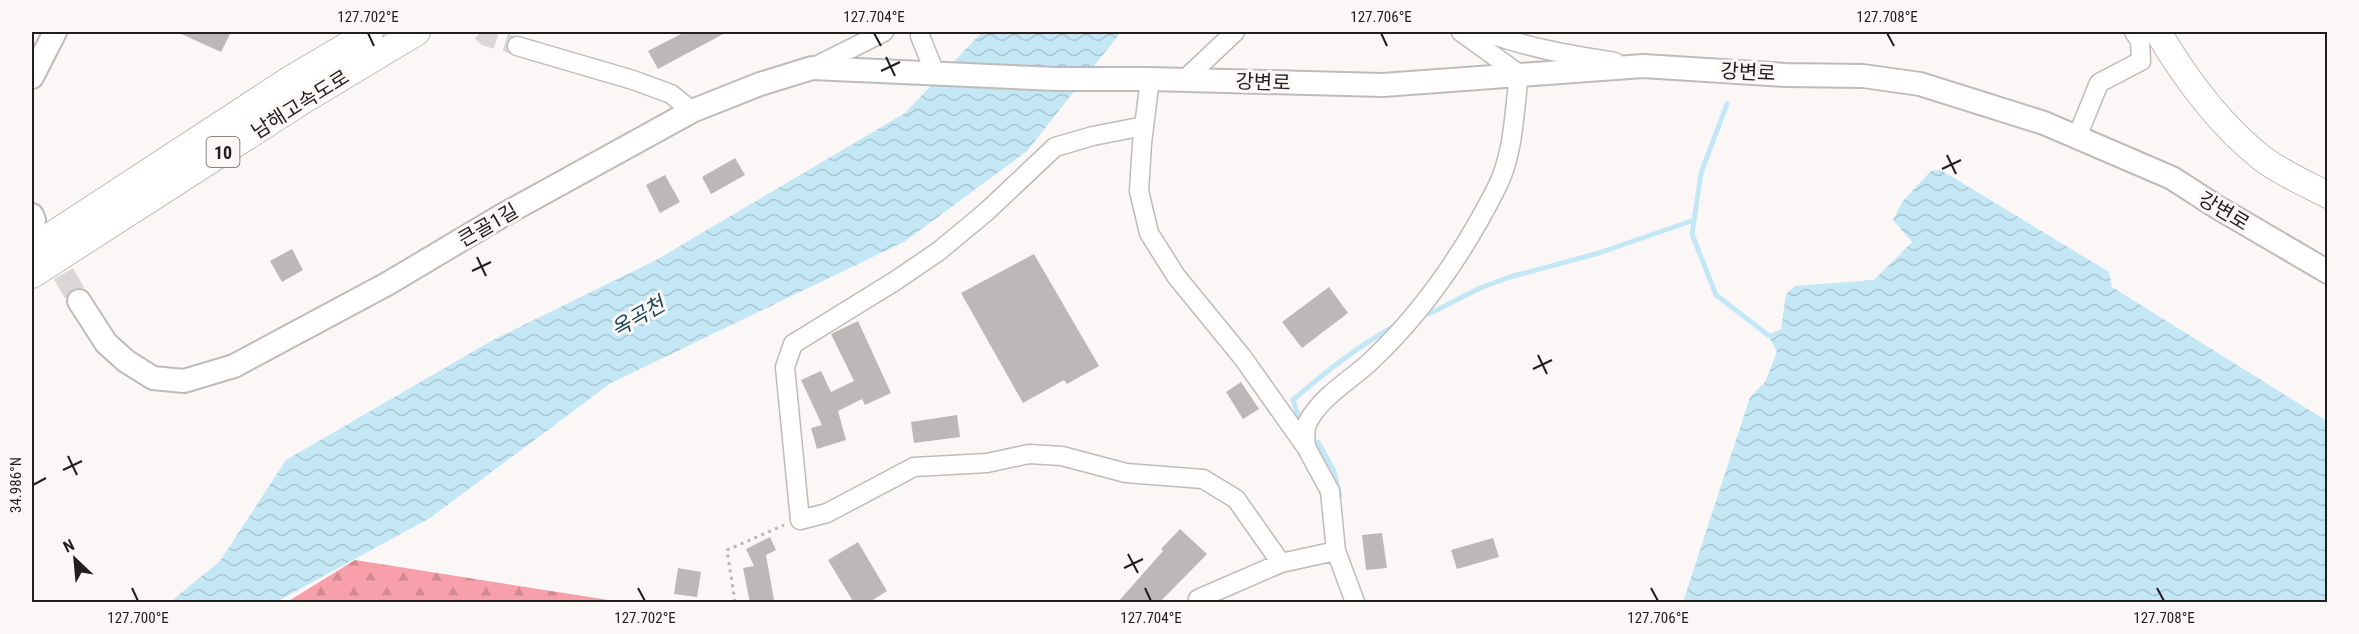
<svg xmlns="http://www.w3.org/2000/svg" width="2359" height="634" viewBox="0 0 2359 634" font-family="'Roboto Condensed','Noto Sans KR',sans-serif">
<defs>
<pattern id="forest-firs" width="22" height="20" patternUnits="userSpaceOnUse" patternTransform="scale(1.5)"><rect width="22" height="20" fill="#f7a0ac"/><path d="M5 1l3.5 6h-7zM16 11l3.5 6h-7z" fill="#d38994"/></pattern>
<pattern id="water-waves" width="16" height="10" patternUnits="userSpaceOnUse" patternTransform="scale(1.5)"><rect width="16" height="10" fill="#c4e7f6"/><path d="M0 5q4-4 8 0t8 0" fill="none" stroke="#a8c6d2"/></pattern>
</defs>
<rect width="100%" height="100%" fill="#fcf7f7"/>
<!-- forest -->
<path fill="url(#forest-firs)" d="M 355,560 L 615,601 L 615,602 L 287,602 Z"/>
<!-- water -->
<path fill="url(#water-waves)" d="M 982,32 L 1121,32 L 1027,151 L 904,242 L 611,383 L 430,518 L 276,602 L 170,602 L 220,561 L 286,460 L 491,341 L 656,260 L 905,113 Z
M 1941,170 L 2109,272 L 2112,287 L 2327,421 L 2327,602 L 1683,602 L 1750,397 L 1765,382 L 1777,352 L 1768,335 L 1781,329 L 1786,294 L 1795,286 L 1874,280 L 1912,242 L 1893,220 L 1902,202 L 1931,171 Z"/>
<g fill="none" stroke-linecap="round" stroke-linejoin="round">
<!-- stream -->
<path stroke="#c4e7f6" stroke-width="5" d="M 1727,104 L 1701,173 L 1692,234 L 1716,295 L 1768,335
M 1429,314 L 1480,288 L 1510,277 L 1599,253 L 1694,220
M 1299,418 L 1293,400 C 1324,373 1355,348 1391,328
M 1318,442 L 1334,471 L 1340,496"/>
</g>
<!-- building -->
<path fill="#bdb7b8" d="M 177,32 L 231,32 L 221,52 Z
M 685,32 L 727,32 L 658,69 L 648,51 Z
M 735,158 L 745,175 L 711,194 L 702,177 Z
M 665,175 L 680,202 L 660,213 L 646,185 Z
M 292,249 L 303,270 L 282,282 L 270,261 Z
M 1034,254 L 1099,366 L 1067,384 L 1064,380 L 1023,403 L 961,293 Z
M 1329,287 L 1348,313 L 1302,348 L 1282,322 Z
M 858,321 L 891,393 L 865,405 L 862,399 L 838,411 L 846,440 L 817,449 L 811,428 L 822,425 L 801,380 L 821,371 L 831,392 L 854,381 L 831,334 Z
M 1241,382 L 1259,409 L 1243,419 L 1226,392 Z
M 957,415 L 960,437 L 914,443 L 911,422 Z
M 1180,529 L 1207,554 L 1159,603 L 1117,603 L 1163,551 L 1161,549 Z
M 1382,533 L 1387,568 L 1366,570 L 1362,535 Z
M 770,537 L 776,550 L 766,555 L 774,600 L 750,603 L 743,568 L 754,566 L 746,549 Z
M 1493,538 L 1499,557 L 1457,569 L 1451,550 Z
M 858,542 L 887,591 L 868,603 L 854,603 L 828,560 Z
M 678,568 L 701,572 L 697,597 L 674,594 Z"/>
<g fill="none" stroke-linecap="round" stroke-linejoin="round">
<!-- minor-tunnel -->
<path stroke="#dbd6d7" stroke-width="18" stroke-dasharray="18 9" stroke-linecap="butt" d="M 481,32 L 486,37 L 517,46"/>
<!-- major-tunnel -->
<path stroke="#dbd6d7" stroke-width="22" stroke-dasharray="22 11" stroke-linecap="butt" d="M 47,245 L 79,301"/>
<!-- minor casing -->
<g stroke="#bfbabb" stroke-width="21">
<path id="minor" d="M 921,32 L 920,36 L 935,73
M 1486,32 C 1527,48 1571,55 1615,62
M 517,46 L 633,80 L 671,94 L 692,111
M 812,68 L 884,32
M 1150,79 L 1142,143 L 1139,191 L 1149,233 L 1176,276 L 1243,358 L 1306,447 L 1330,491 L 1336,551 L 1355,602
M 1184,80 L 1235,32
M 1144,126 L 1093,136 L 1055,147 L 986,212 L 939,251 L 895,281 L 793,344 L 785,367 L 800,520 L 827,513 L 914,467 L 987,463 L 1029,454 L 1062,456 L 1126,473 L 1203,479 L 1236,499 L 1281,563 L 1336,551
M 2077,137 L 2099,83 L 2141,61 L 2140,41 L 2134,32
M 1306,447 C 1305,438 1304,428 1309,420 C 1323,395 1351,380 1371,361 C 1423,312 1464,252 1496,189 C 1514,154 1514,113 1519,74 L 1461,32
M 1198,599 L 1281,563"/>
</g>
<!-- major casing -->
<g stroke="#bfbabb" stroke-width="26">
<path id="major" d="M 32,77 L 55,32
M 32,215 L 34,220
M 79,301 L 106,343 L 126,361 L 153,378 L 184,381 L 234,366 L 387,284 L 503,215 L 692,111 L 760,84 L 812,68 L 1057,79 L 1150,79 L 1383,85 L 1643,66 L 1786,75 L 1863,76 L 1920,84 L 2044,123 L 2172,178 L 2217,207 L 2328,272"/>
</g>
<!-- highway casing -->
<g stroke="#bfbabb" stroke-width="28">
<path id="highway" d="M 2158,32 C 2185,78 2221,126 2263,159 C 2282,173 2306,184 2328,195
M 32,248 L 289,80 L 370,32
M 32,275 L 304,100 L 417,32"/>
</g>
<!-- path -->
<path stroke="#b9b5b6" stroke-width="3" stroke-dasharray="3 4.5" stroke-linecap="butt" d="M 735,602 L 727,550 L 784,525"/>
<!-- minor -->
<use href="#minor" stroke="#fff" stroke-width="18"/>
<!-- major -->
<use href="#major" stroke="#fff" stroke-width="22"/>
<!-- highway -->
<use href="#highway" stroke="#fff" stroke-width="26"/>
</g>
<!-- ticks -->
<path fill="none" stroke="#201e1f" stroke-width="2" d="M 368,33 L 374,46M 874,33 L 881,46M 1381,33 L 1387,46M 1887,33 L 1894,46M 886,57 L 895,76M 881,71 L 900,62M 1947,155 L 1956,174M 1942,169 L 1961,160M 477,257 L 486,276M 472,271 L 491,262M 1538,355 L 1547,374M 1533,369 L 1552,360M 68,456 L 77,475M 63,470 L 82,461M 33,485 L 46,478M 1128,554 L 1138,573M 1124,568 L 1143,559M 132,588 L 138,601M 638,588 L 645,601M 1145,588 L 1151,601M 1651,588 L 1658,601M 2157,588 L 2164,601"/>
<g text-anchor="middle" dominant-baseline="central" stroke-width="6" stroke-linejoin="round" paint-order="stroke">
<!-- shield labels -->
<rect fill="#fcf7f7" stroke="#625f60" stroke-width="1.5" x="206.5" y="137" width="33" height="30" rx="4.5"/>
<g font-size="18" font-weight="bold" fill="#201e1f">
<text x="223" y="152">10</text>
</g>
<!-- street labels -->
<g font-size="20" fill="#201e1f" stroke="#fcf7f7">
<text transform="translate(1748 72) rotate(3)">강변로</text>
<text transform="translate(1263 82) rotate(2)">강변로</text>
<text transform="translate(300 104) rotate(-32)">남해고속도로</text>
<text transform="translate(2224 211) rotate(31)">강변로</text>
<text transform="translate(488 225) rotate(-30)">큰골1길</text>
</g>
<!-- water labels -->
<g font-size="21" font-style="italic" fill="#1b4655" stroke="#fcf7f7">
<text transform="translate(638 317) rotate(-30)">옥곡천</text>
</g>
</g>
<!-- border -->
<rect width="2359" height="634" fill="none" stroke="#fcf7f7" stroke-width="66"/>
<!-- north arrow -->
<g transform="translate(75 559) rotate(334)" stroke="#fcf7f7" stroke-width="4.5" paint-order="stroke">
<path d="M0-4.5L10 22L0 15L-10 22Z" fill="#201e1f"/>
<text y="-9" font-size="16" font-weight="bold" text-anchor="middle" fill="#201e1f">N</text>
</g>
<rect x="33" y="33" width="2293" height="568" fill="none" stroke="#201e1f" stroke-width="2"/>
<g font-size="15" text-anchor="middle" fill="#201e1f">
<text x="368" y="22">127.702°E</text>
<text x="874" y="22">127.704°E</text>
<text x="1381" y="22">127.706°E</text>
<text x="1887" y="22">127.708°E</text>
<text transform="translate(16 485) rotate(-90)" y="5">34.986°N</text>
<text x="138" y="623">127.700°E</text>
<text x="645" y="623">127.702°E</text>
<text x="1151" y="623">127.704°E</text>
<text x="1658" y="623">127.706°E</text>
<text x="2164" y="623">127.708°E</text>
</g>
</svg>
